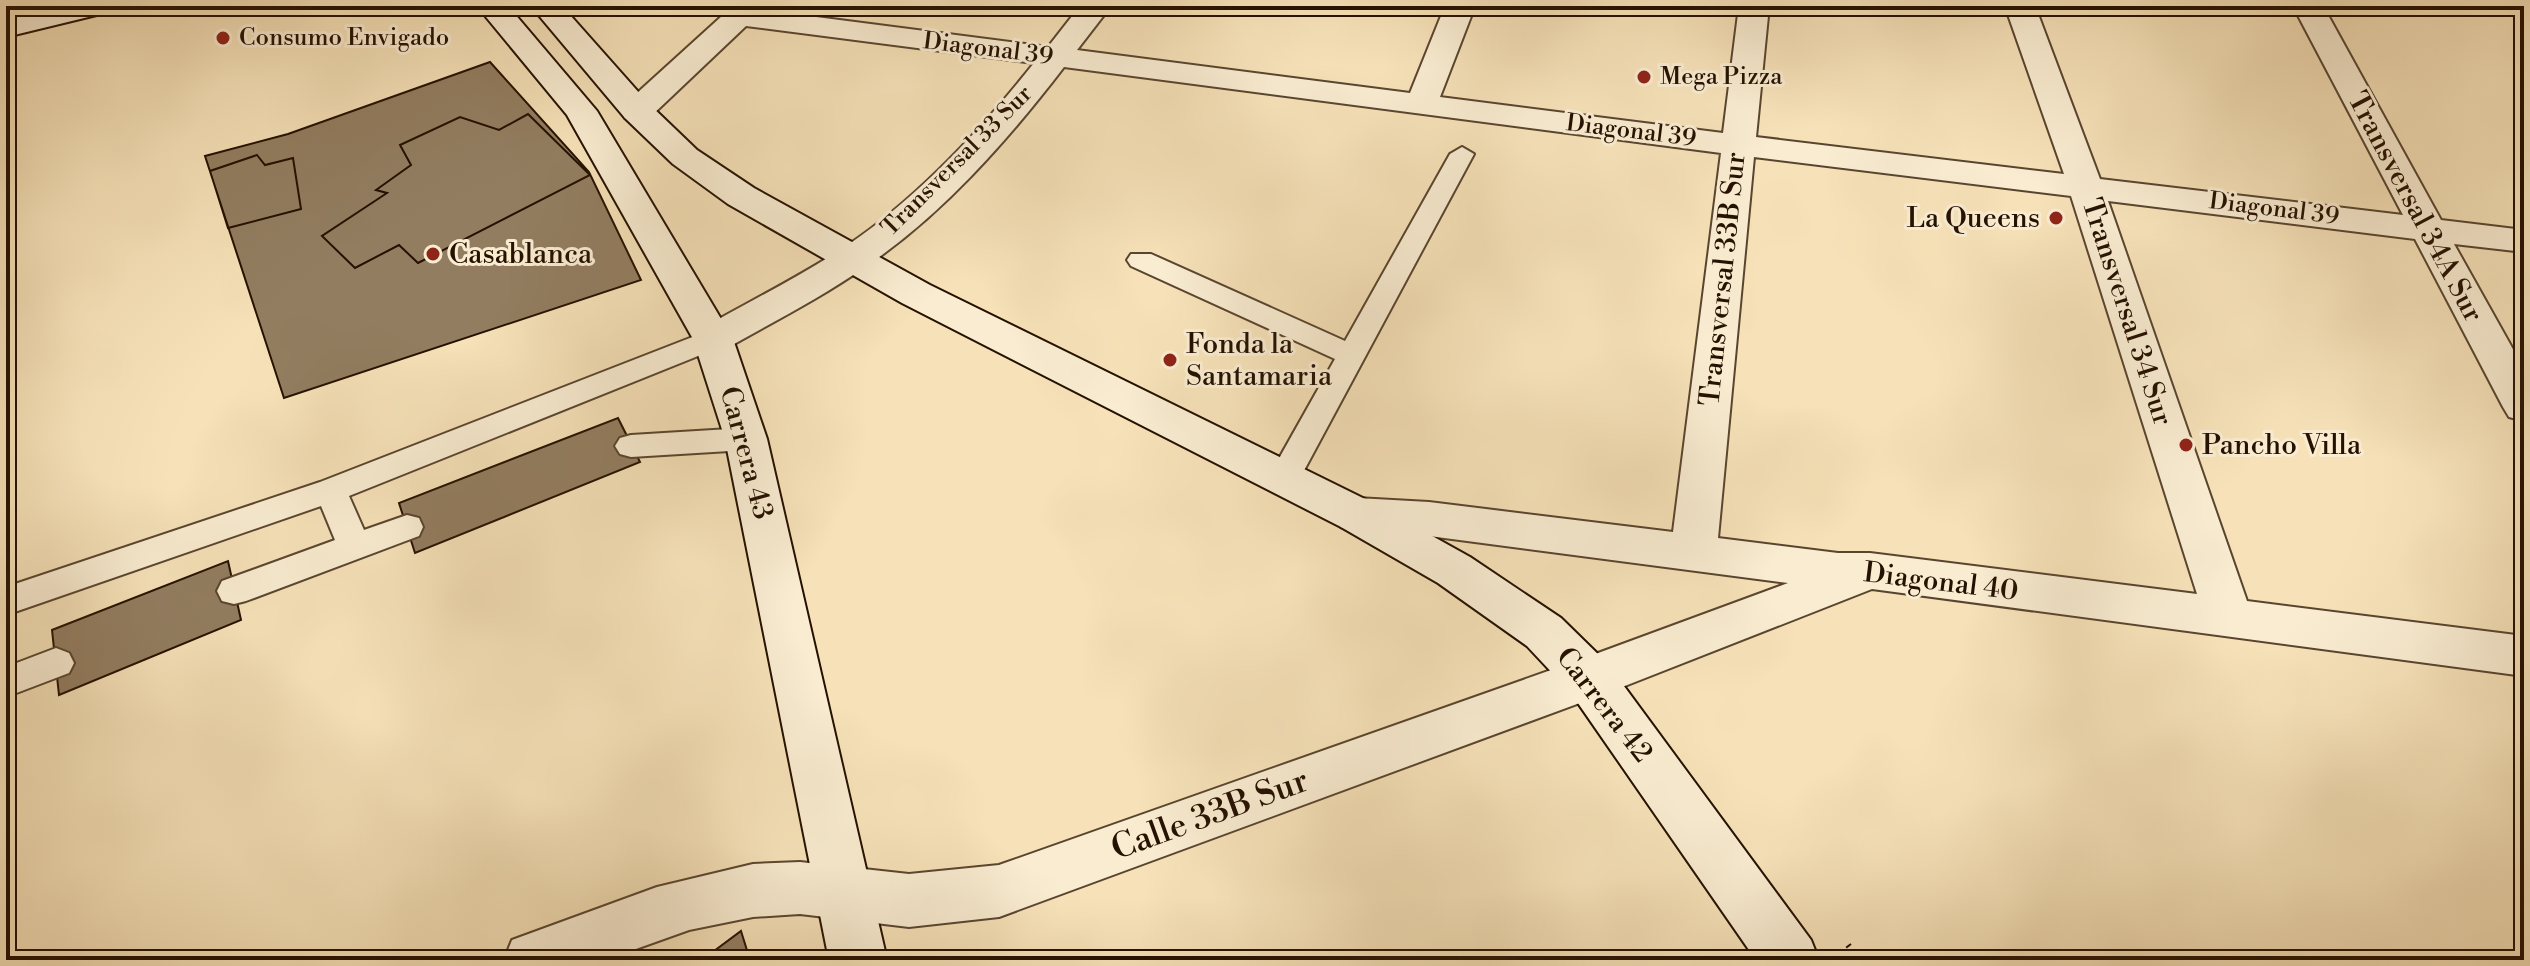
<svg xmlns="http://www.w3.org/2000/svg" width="2530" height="966" viewBox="0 0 2530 966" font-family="'Libre Bodoni',serif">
<rect width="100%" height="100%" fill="#f6e1b8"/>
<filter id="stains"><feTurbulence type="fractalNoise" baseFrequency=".0025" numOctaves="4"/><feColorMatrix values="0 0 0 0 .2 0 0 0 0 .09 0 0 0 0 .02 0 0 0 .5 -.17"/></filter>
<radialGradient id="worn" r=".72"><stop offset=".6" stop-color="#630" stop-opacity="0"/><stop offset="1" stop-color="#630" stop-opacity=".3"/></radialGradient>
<!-- building -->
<path fill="#927d60" stroke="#251101" stroke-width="2" d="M 490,62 L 589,172 L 641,280 L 284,398 L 205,156 L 288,134 Z
M 528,114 L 590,175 L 418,263 L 399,245 L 355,268 L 322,236 L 387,193 L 376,190 L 411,165 L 400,145 L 460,117 L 499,130 Z
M 257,155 L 265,165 L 293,158 L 301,209 L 228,228 L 210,171 Z
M 618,418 L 640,462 L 415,553 L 399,503 Z
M 228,561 L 241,620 L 59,695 L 52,630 Z
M 741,931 L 750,960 L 702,960 Z"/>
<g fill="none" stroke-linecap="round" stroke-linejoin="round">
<!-- lane casing -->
<g stroke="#59452f" stroke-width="4">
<path id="lane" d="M 1462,147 L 1474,154 L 1300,478 L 1295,486 L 1284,490 L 1273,486 L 1268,478 L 1335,359 L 1131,266 L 1127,260 L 1131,254 L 1151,254 L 1345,341 L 1450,154 Z
M 713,329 L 723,332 L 727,339 L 723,346 L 349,496 L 364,530 L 407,515 L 419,518 L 423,527 L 419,536 L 246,601 L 234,604 L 222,601 L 217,591 L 222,581 L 335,540 L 321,506 L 6,615 L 6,587 L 320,482 Z
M 746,428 L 757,431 L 762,439 L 757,447 L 746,450 L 631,457 L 620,454 L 615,446 L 620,438 L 631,435 Z
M 56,648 L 69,653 L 74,663 L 69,673 L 6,697 L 6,667 Z"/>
</g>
<!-- street casing -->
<g stroke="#59452f" stroke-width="4">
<path id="street" d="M 733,6 L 765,6 L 762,10 L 1048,47 L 1080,6 L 1111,6 L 1077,50 L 1410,93 L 1445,6 L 1475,6 L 1440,97 L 1723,133 L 1739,6 L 1769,6 L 1756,137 L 2064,174 L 2005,6 L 2035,6 L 2100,179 L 2403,215 L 2293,6 L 2323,6 L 2441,220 L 2524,230 L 2524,252 L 2454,244 L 2524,369 L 2524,421 L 2509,417 L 2503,407 L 2415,239 L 2108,201 L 2247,601 L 2524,636 L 2524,676 L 1872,589 L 1607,693 L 999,917 L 909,927 L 800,914 L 753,917 L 689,930 L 605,960 L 504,960 L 512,940 L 657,887 L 753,864 L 800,862 L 909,874 L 999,865 L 1571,663 L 1788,583 L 1429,536 L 1357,532 L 1341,527 L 1335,515 L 1341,503 L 1357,498 L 1429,502 L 1673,532 L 1721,153 L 1064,67 C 1008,140 942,215 865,267 C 822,297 773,322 727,348 L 713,352 L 699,348 L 693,339 L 699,330 C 745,304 793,280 837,252 C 910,206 980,131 1034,63 L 746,26 L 649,118 L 637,121 L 625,118 L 621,111 L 625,104 ZM 1754,157 L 2071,196 L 2197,594 L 1870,553 L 1838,553 L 1718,538 Z"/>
</g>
<!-- secondary casing -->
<g stroke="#251101" stroke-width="4">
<path id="secondary" d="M 61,6 L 114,6 L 109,12 L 6,37 L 6,19 Z
M 477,6 L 508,6 L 597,111 L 733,339 L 767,439 L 887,960 L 829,960 L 725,439 L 693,339 L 567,115 Z
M 531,6 L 562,6 L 649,104 L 697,150 L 754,188 L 930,285 L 1373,503 L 1470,557 L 1561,618 L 1607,663 L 1811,940 L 1819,960 L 1756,960 L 1571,693 L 1527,646 L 1438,583 L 1341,527 L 902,303 L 728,204 L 673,164 L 625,118 Z"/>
</g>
<!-- path -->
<path stroke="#251101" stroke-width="6" stroke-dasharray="2 5" stroke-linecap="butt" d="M 1848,945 L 1859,960"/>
<!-- lane -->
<use href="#lane" fill="#f9ecd1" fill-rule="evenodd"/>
<!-- street -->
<use href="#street" fill="#f9ecd1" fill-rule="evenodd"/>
<!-- secondary -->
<use href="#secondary" fill="#f9ecd1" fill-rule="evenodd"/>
</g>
<!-- markers -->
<g fill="#8f2418" stroke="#f9ecd1" stroke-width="3">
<circle cx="223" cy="38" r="8"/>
<circle cx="1644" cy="77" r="8"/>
<circle cx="2056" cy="218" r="8"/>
<circle cx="433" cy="254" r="8"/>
<circle cx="1170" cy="360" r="8"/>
<circle cx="2186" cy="445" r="8"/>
</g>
<g text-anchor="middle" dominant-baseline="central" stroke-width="6" stroke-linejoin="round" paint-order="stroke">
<!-- far-poi labels -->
<g font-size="24" fill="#251101" stroke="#f9ecd1" text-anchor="start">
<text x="239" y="38">Consumo Envigado</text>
<text x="1660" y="77">Mega Pizza</text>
</g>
<!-- far-street labels -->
<g font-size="24" fill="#251101" stroke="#f9ecd1">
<text transform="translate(988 49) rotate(7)">Diagonal 39</text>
<text transform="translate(1631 131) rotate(7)">Diagonal 39</text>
<text transform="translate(957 161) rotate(-45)">Transversal 33 Sur</text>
<text transform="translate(2274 209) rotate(7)">Diagonal 39</text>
</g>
<!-- street labels -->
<g font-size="28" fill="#251101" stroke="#f9ecd1">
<text transform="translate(2415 207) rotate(62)">Transversal 34A Sur</text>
<text transform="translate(1723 279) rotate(-84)">Transversal 33B Sur</text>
<text transform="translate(2127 312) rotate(72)">Transversal 34 Sur</text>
<text transform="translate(746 453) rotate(75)">Carrera 43</text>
<text transform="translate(1941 582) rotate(7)">Diagonal 40</text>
<text transform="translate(1604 705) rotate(52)">Carrera 42</text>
</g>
<!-- poi labels -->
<g font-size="28" fill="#251101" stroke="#f9ecd1" text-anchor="start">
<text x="2040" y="218" text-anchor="end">La Queens</text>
<text x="449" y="254">Casablanca</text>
<text x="1186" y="344">Fonda la<tspan x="1186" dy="32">Santamaria</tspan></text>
<text x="2202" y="445">Pancho Villa</text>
</g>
<!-- near-street labels -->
<g font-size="34" fill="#251101" stroke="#f9ecd1">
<text transform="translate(1210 815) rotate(-20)">Calle 33B Sur</text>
</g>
</g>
<!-- margin -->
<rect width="2530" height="966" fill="none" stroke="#f6e1b8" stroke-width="32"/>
<rect x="8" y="8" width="2514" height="950" fill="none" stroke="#251101" stroke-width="4"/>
<rect x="16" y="16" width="2498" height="934" fill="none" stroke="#251101" stroke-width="2"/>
<rect width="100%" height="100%" filter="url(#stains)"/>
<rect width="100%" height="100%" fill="url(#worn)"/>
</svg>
